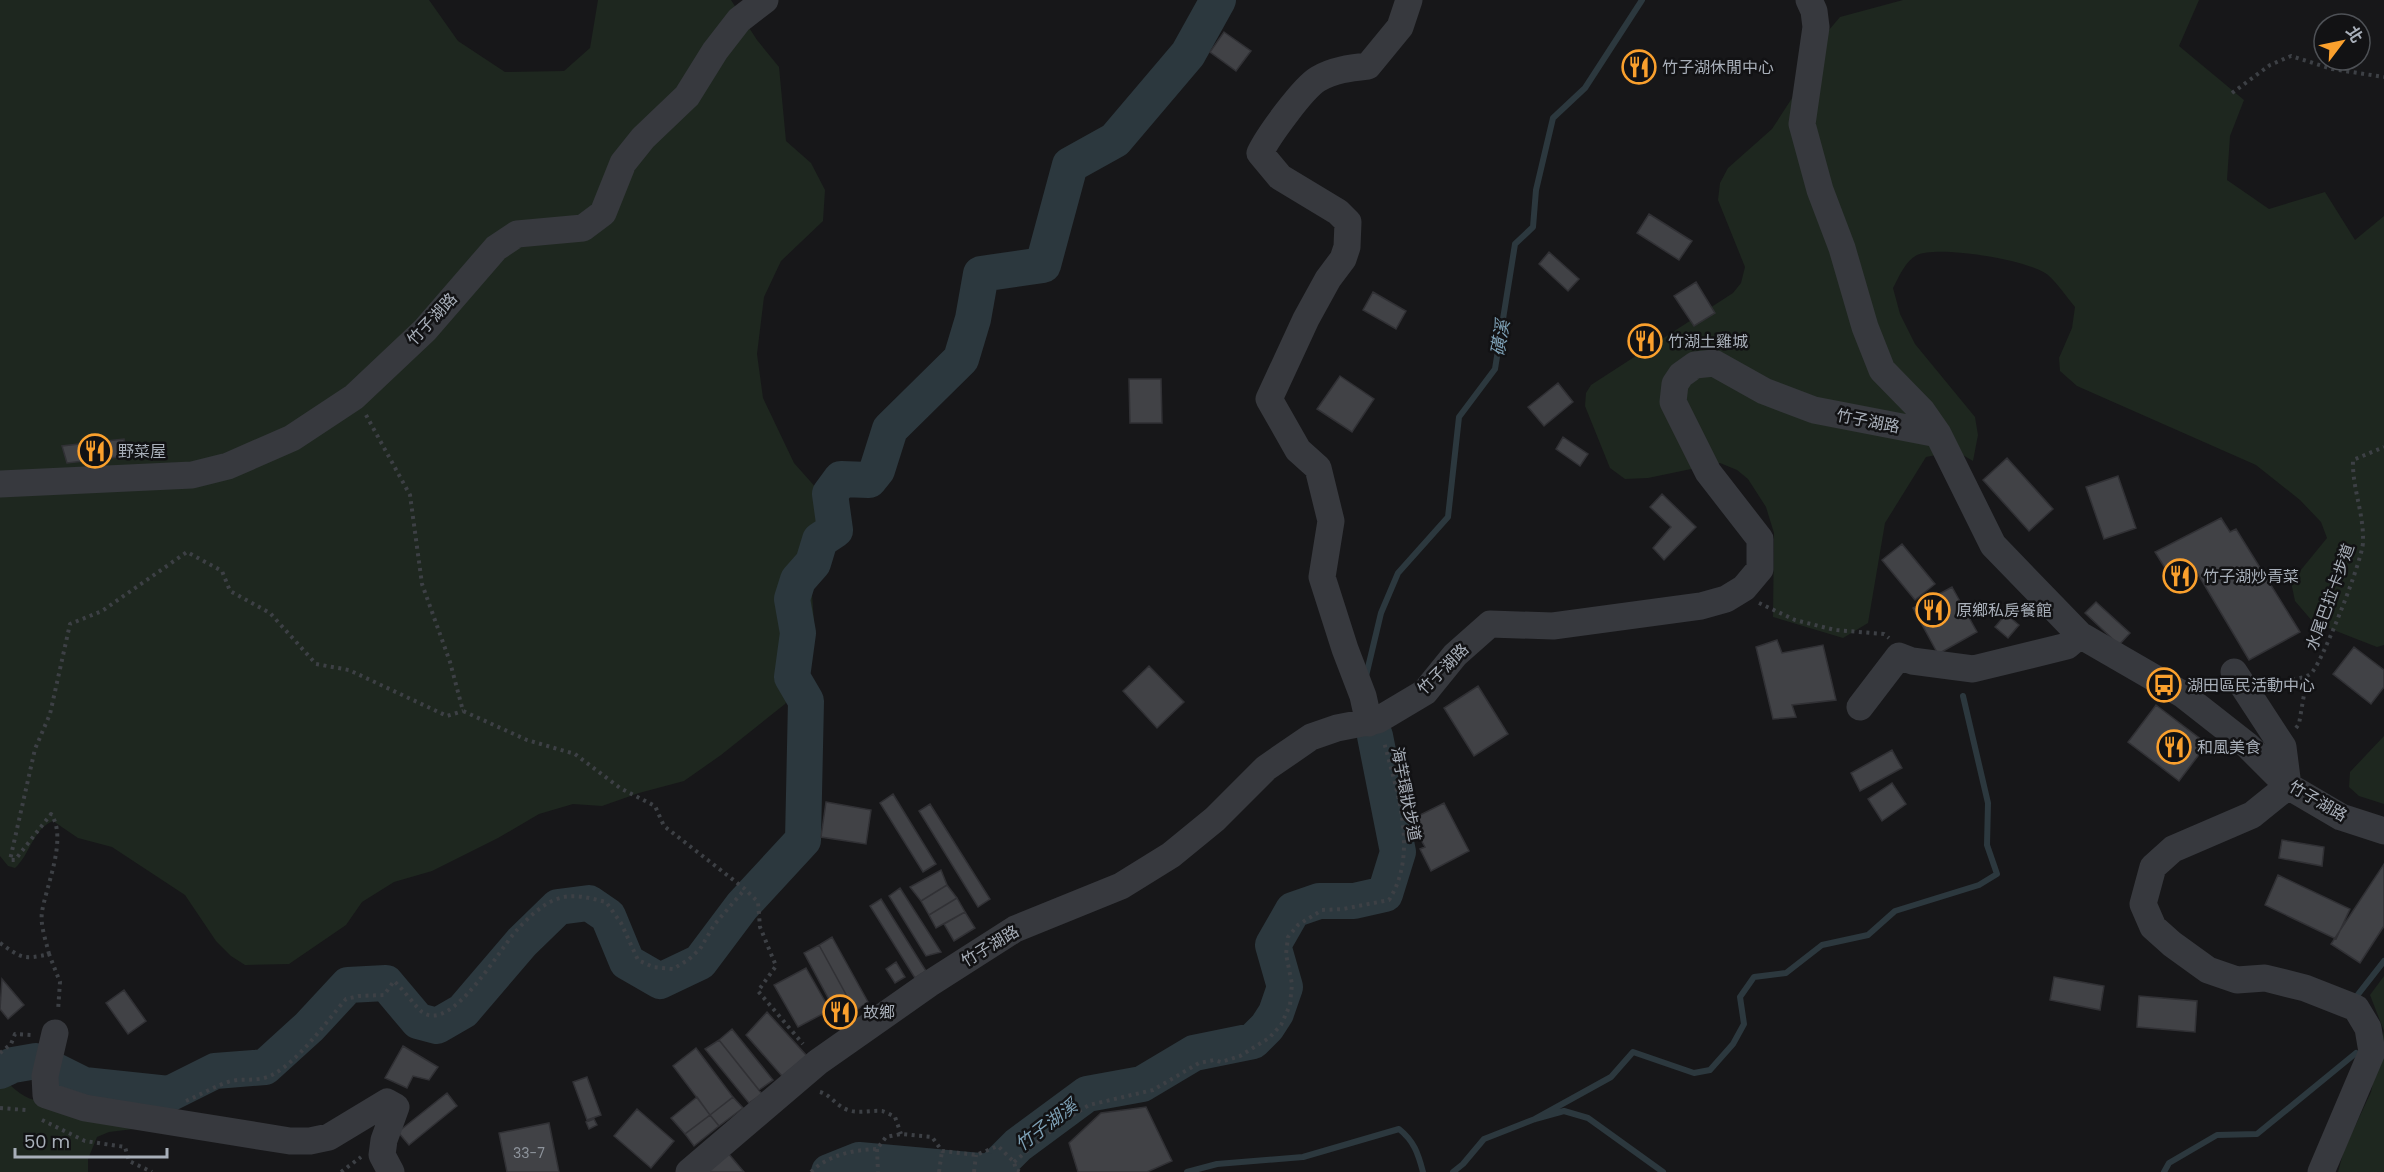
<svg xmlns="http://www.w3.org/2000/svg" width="2384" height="1172" viewBox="0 0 2384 1172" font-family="Poppins,'Noto Sans TC',sans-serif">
<rect width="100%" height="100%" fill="#171719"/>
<!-- green -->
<path fill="#1e271f" d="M 0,0 L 429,0 L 458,41 L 505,72 L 564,71 L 590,48 L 598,0 L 731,0 L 757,40 L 779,67 L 786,141 L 811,163 L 825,190 L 823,221 L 781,261 L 764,297 L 757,354 L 763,398 L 794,463 L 818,490 L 827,517 L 812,594 L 815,636 L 809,665 L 805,676 L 785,704 L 721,755 L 684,781 L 639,793 L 602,806 L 573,804 L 539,814 L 498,838 L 432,871 L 394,882 L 362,902 L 346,925 L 289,964 L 245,965 L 231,956 L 216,941 L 185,895 L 112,847 L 78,838 L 53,821 C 32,830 30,855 15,868 L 8,866 L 0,856 Z
M 1903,0 L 2199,0 L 2179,46 L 2244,100 L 2230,136 L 2227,180 L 2269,209 L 2325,192 L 2355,240 L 2384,216 L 2384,645 L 2377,647 L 2313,622 L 2295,601 L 2291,582 L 2327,538 L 2321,522 L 2300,500 L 2256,465 L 2077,386 L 2060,371 L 2059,358 L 2072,328 L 2075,307 C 2066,296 2058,284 2048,275 C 2030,260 1939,245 1917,255 C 1905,261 1899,277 1893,288 L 1900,314 L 1915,344 L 1975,417 L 1978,435 L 1973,461 L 1956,451 L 1926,457 L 1885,523 L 1868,623 L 1843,638 L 1773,617 L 1774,533 L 1766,507 L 1748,479 L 1737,470 L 1720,463 L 1648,478 L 1625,479 L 1610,468 L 1585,406 L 1586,393 L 1591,385 L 1733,293 L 1741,283 L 1745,267 L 1718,200 L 1720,183 L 1728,168 L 1772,129 L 1794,95 L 1800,64 L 1840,17 Z
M 2384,736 L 2384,804 L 2359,796 L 2349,787 L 2350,772 Z
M 2384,976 L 2384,1172 L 2338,1172 L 2344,1150 L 2371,1092 L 2384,1031 L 2370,995 Z
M 0,1075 C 10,1085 20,1096 34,1100 C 64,1109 158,1077 170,1113 L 150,1127 L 109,1132 L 97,1137 L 88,1159 L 88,1172 L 0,1172 Z"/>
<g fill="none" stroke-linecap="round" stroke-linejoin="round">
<!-- stream -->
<path stroke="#2c383e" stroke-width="6" d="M 1366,676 L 1381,613 L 1398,573 L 1448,517 L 1459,417 L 1495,369 L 1515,244 L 1533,227 L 1536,190 L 1553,118 L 1585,88 L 1642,0
M 2356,997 L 2384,961
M 1535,1119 L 1611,1077 L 1633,1052 L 1694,1073 L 1710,1070 L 1733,1044 L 1744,1024 L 1740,997 L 1754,977 L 1786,973 L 1822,945 L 1868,935 L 1895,911 L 1979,885 L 1997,874 L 1987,845 L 1988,803 L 1963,696
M 991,1172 L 992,1172
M 1187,1172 L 1217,1164 L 1303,1157 L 1399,1129 C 1414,1141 1418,1153 1423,1172
M 1453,1172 L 1463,1164 L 1484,1139 L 1535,1119 L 1564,1111 L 1588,1118 L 1663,1172
M 2164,1172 L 2169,1163 L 2217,1135 L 2257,1134 L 2356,1053"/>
<!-- river -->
<path stroke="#2c383e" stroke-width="36" d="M 0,1071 L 13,1065 L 36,1061 L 84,1085 L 169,1094 L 215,1071 L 265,1067 L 309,1027 L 348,985 L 386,983 L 418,1021 L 437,1026 L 463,1011 L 522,942 L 558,907 L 589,903 L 608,916 L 627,962 L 660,981 L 700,962 L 742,906 L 803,840 L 806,701 L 792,677 L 798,633 L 792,599 L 798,580 L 813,563 L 820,540 L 835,530 L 830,494 L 841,479 L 869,480 L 877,470 L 890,429 L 961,359 L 973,319 L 981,274 L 1043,265 L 1070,165 L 1115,140 L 1188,54 L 1218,0
M 829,1172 L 859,1160 L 991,1172 L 1018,1145 L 1087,1094 L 1142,1084 L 1194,1053 L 1253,1041 L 1267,1027 L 1276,1013 L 1285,987 L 1273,945 L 1293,910 L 1319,901 L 1354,901 L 1385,894 L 1398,852 L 1375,736"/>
</g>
<!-- building -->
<path fill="#414246" stroke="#313135" stroke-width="1.5" d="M 1224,32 L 1251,51 L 1236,71 L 1210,52 Z
M 1649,214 L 1692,241 L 1679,260 L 1637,233 Z
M 1549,252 L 1579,279 L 1568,291 L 1539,264 Z
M 1696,282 L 1715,313 L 1694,326 L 1674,296 Z
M 1373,292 L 1406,311 L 1396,329 L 1363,310 Z
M 1340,376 L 1374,399 L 1352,432 L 1317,409 Z
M 1129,379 L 1161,379 L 1162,423 L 1130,423 Z
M 1558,383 L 1573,402 L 1544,426 L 1528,407 Z
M 1563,437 L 1588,454 L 1580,466 L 1556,449 Z
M 124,439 L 127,456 L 67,463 L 62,446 Z
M 2007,458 L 2053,509 L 2029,531 L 1983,480 Z
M 2118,476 L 2136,528 L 2104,539 L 2086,487 Z
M 1662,494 L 1696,527 L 1664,560 L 1653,548 L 1671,527 L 1650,507 Z
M 2221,518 L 2230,532 L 2236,529 L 2300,632 L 2249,660 L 2192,564 L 2170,576 L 2155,552 Z
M 1902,544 L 1935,584 L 1915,600 L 1882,560 Z
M 1952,587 L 1977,632 L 1938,654 L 1913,608 Z
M 2096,602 L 2130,633 L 2119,645 L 2085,613 Z
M 2006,614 L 2019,625 L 2008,638 L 1995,627 Z
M 1777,640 L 1782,653 L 1823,645 L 1836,700 L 1792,705 L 1796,717 L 1773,719 L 1756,647 Z
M 2354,647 L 2384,670 L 2384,687 L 2371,704 L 2333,674 Z
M 1149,666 L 1184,702 L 1157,728 L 1123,691 Z
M 1478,686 L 1508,734 L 1474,756 L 1444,708 Z
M 2156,705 L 2207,744 L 2179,781 L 2128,742 Z
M 1892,750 L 1902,768 L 1860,791 L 1851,773 Z
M 1892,783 L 1906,804 L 1882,821 L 1868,799 Z
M 893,794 L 936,864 L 923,872 L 880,803 Z
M 826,802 L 871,810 L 866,844 L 821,837 Z
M 1444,803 L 1469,851 L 1431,871 L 1420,849 L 1425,847 L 1410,820 Z
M 930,804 L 990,899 L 978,907 L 919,811 Z
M 2282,840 L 2324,847 L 2322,866 L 2279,858 Z
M 2384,864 L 2384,926 L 2360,963 L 2331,944 Z
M 941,870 L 947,885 L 921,901 L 910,887 Z
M 2278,875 L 2350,909 L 2336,939 L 2265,905 Z
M 947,885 L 957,898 L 929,915 L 921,901 Z
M 900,888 L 941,952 L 926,956 L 889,896 Z
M 957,898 L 965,912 L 936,928 L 929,915 Z
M 881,899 L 926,971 L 915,978 L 870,906 Z
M 965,912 L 975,928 L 954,941 L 944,924 Z
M 832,937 L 868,1002 L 855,1011 L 819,945 Z
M 819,945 L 855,1011 L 840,1020 L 804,953 Z
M 896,962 L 905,977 L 895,983 L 886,969 Z
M 806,968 L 830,1010 L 798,1027 L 774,985 Z
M 2054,977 L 2104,986 L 2100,1010 L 2050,1000 Z
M 2,979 L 24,1005 L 8,1019 L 0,1009 Z
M 124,990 L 146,1021 L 128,1034 L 106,1003 Z
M 2139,996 L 2197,1001 L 2195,1032 L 2137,1027 Z
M 767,1012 L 807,1056 L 782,1076 L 746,1035 Z
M 732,1029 L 773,1080 L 759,1090 L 719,1040 Z
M 719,1040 L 762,1094 L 749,1103 L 705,1049 Z
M 403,1046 L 438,1067 L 429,1080 L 413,1076 L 407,1088 L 385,1078 Z
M 696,1048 L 733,1097 L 710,1115 L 673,1066 Z
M 587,1077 L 601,1115 L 587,1120 L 573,1082 Z
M 447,1093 L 457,1106 L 409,1145 L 398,1132 Z
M 697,1097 L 710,1115 L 685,1134 L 671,1118 Z
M 733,1097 L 743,1108 L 719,1126 L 710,1115 Z
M 1146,1107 L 1172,1161 L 1147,1172 L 1078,1172 L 1069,1143 L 1101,1113 Z
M 637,1109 L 674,1141 L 651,1168 L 614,1136 Z
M 710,1115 L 719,1126 L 694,1146 L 685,1134 Z
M 594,1119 L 597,1125 L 589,1129 L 586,1122 Z
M 549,1123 L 559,1172 L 507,1172 L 499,1133 Z
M 728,1153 L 744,1172 L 705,1172 Z"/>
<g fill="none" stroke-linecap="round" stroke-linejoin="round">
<!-- path -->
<path stroke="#3d4045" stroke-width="4" stroke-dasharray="3 4.5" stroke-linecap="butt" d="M 2232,93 L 2270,65 L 2291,56 L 2332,69 L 2384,77
M 366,415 L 410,495 L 422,584 L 450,662 L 463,711 L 527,740 L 575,754 L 620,788 L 655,806 L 664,826 L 745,889 L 758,902 L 760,927 L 776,966 L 758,991 L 803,1044
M 1759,603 L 1795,620 L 1835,630 L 1884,634 L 1889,638
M 2274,693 C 2279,689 2286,682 2293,680 C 2300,677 2308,678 2313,671 C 2324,657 2363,559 2363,542 C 2364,513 2352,488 2353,460 L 2384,447
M 2296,728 L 2299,724 L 2307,677
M 0,943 C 21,958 24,960 49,954 L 60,982 L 58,1011
M 49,954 C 46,941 40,925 42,912 C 46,886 68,838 51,814 L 15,860 L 10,860 L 35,749 L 50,714 L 70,624 L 102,611 L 187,552 L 222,571 L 230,591 L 270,613 L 316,664 L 349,670 L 447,716 L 463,711
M 0,1053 L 11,1044 L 15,1034 L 32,1035
M 820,1092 C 831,1095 836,1106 848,1110 C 859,1114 870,1110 882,1111 C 886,1112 891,1115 895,1117 L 901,1134
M 186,1101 C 200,1095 213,1087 228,1082 C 242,1077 256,1083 272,1075 C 300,1060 325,1023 346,999 L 359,996 L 384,995 L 394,981 C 402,988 416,1007 422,1012 C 452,1034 500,948 517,930 C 527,919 542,904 557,899 C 573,893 590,898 606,902 L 621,923 L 638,960 L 653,967 L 673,969 L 688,960 L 700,949 L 714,925 L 745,889
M 0,1108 L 26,1110 L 29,1108
M 42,1120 L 85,1141 L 125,1147 L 129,1161 L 152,1172
M 877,1149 L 878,1172
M 1014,1162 L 1059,1124 L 1089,1105 L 1153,1090 L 1199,1063 L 1214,1060 L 1221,1062 L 1240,1056 L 1269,1038 L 1281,1025 L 1290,1005 L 1292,984 L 1286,954 L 1288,937 L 1298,925 L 1322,910 L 1343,909 L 1389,900 C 1419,853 1397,792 1384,742
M 341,1172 L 361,1157
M 811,1172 C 828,1155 853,1150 877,1149 L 886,1137 L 901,1134 L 932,1137 L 942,1151 L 976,1155 L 998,1146 L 1014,1162 L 1016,1170 L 1021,1172
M 939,1172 L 942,1151
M 974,1172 L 976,1155"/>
<!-- minor -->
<path stroke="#37393e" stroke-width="27" d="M 1809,0 L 1814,11 L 1816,27 L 1802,124 L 1820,190 L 1842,248 L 1865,327 L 1882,370 L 1922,411 L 1938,434 L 1993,545 L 2080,635 L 2182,694 L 2247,745 L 2288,786 L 2341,817 L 2384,831
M 0,484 L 192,475 L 228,466 L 292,438 L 354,397 L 425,330 L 496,248 L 517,234 L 583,228 L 603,213 L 623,163 L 643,138 L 687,96 L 715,51 L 739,20 L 765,0
M 2234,672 L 2283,747 L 2288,786
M 1860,707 L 1899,656 L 1912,661 L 1973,669 L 2067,646 L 2080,635
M 1369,723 L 1363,696 L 1345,649 L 1322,577 L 1331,521 L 1318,468 L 1298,450 L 1269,399 L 1306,319 L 1328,279 L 1343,259 L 1347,247 L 1348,222 L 1338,212 L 1280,177 L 1260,153 C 1268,136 1303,88 1318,79 C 1333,70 1350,68 1368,66 L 1400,27 L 1409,0
M 2288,786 L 2252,815 L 2173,849 L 2153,867 L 2143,904 L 2153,927 L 2172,944 L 2208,970 L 2237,980 L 2265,978 L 2305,988 L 2356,1008 L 2368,1028 L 2372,1052 L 2321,1172
M 55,1033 L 45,1076 L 46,1095 L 85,1108 L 290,1141 L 310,1141 L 329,1137 L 387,1102 L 396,1107 L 384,1140 L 382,1155 L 391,1172
M 689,1172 L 818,1062 L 929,984 L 1015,929 L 1121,886 L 1171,855 L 1215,819 L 1266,768 L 1311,737 L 1337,728 L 1378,720 L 1425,692 L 1455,655 L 1490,624 L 1553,626 L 1701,606 L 1726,599 L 1744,588 L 1760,569 L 1760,539 L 1708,472 L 1673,402 L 1675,384 L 1681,375 L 1695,365 L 1714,363 L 1764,391 L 1814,410 L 1938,434"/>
</g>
<!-- icons -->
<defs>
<g id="restaurant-ring" transform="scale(1.725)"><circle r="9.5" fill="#121214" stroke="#faa02d" stroke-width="1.5"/><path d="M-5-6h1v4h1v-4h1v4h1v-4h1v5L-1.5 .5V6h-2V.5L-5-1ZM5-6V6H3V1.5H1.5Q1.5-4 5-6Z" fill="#faa02d"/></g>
<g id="bus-ring" transform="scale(1.725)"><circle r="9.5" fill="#121214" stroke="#faa02d" stroke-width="1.5"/><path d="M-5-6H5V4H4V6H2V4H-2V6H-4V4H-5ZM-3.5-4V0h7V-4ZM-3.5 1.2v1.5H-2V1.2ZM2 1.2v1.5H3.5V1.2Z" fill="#faa02d"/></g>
</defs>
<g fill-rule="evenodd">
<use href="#restaurant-ring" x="1639" y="67"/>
<use href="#restaurant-ring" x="1645" y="341"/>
<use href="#restaurant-ring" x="95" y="451"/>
<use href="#restaurant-ring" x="2180" y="576"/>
<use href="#restaurant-ring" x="1933" y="610"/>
<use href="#bus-ring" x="2164" y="685"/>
<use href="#restaurant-ring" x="2174" y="747"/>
<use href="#restaurant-ring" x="840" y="1012"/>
</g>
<g text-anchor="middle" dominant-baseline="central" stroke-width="5" stroke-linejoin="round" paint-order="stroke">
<!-- number labels -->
<g font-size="14" fill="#8e949c">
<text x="529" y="1153">33-7</text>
</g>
<!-- poi labels -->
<g font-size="16" fill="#a8afb9" stroke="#121214" text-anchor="start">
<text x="1662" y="67">竹子湖休閒中心</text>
<text x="1668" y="341">竹湖土雞城</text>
<text x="118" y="451">野菜屋</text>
<text x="2203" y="576">竹子湖炒青菜</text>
<text x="1956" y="610">原鄉私房餐館</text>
<text x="2187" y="685">湖田區民活動中心</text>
<text x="2197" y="747">和風美食</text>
<text x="863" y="1012">故鄉</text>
</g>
<!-- street labels -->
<g font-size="16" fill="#a8afb9" stroke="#121214">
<text transform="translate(432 319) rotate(-47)">竹子湖路</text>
<text transform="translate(1868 421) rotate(11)">竹子湖路</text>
<text transform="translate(2330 597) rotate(-70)">水尾巴拉卡步道</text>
<text transform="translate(1443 669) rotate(-45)">竹子湖路</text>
<text transform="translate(1406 794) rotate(79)">海芋環狀步道</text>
<text transform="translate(2318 801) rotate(30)">竹子湖路</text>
<text transform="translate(990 946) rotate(-31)">竹子湖路</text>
</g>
<!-- water labels -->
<g font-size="18" font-style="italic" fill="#7ea1b6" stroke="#121214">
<text transform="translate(1500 338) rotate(-81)">磺溪</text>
<text transform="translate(1046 1125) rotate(-37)">竹子湖溪</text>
</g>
</g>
<!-- north arrow -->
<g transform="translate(2342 42) rotate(58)"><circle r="28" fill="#121214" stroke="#4e5156" stroke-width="1.5"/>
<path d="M0-4.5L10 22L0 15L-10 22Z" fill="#faa02d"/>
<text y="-9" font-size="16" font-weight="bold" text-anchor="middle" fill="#a8afb9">北</text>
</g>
<!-- scale -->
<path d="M15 1148v9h152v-9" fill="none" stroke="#a8afb9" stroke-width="3"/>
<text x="24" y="1148" font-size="18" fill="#a8afb9" stroke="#121214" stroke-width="4.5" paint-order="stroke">50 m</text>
</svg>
